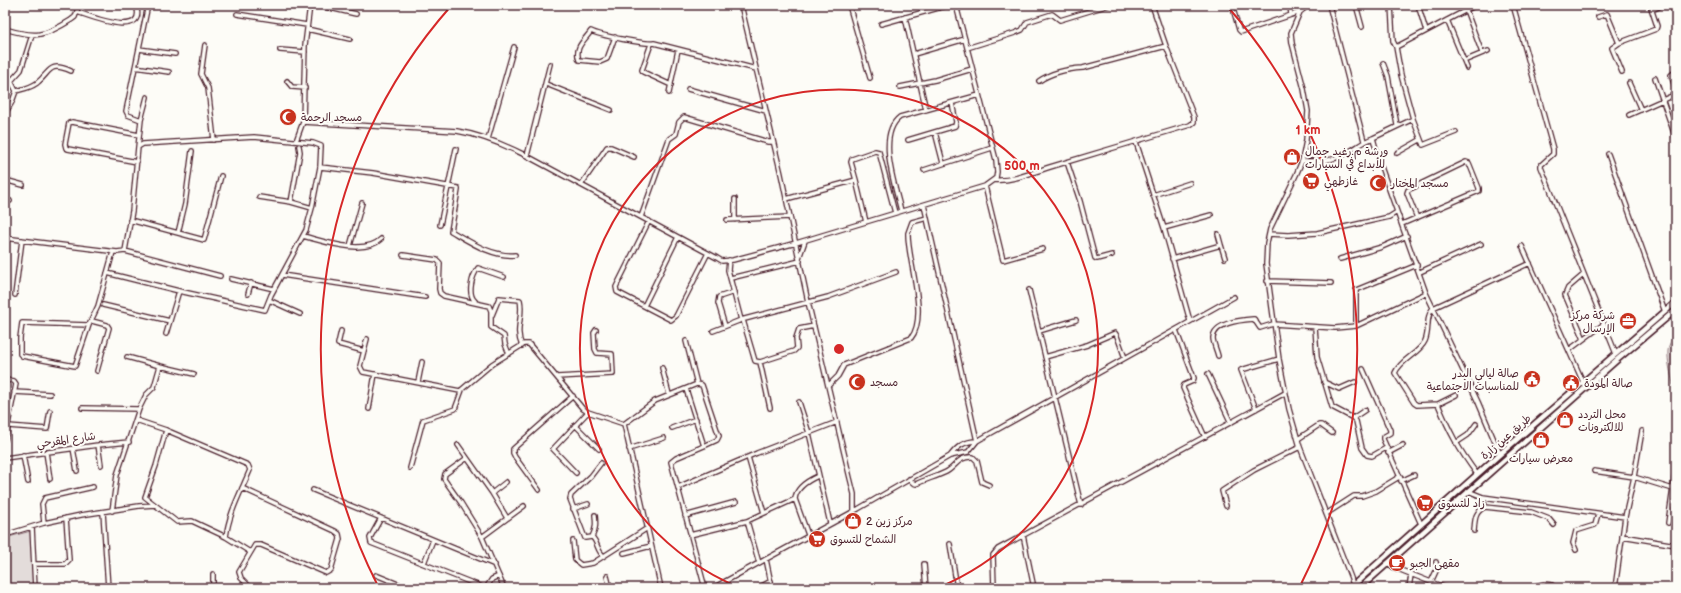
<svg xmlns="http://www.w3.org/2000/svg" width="1681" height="593" viewBox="0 0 1681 593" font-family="'Balsamiq Sans','Playpen Sans Arabic',sans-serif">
<rect width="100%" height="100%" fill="#fdfcf7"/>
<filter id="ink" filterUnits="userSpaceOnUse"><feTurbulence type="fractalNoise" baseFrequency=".025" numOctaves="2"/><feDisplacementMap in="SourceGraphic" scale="8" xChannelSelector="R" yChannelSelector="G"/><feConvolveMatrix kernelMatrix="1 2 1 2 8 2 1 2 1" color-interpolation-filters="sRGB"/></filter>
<g filter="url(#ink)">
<!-- green -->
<path fill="#e3dcda" stroke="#967e82" d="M 1676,337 L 1676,389 L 1673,385 C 1671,371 1661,345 1676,337 Z
M 31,531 L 34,588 L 5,588 L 5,538 Z"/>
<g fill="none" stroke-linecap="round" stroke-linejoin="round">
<!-- minor casing -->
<g stroke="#4a1f2b" stroke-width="6">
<path id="minor" d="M 317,5 L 356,14
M 741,5 L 781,174 L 808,302 L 850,478 L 854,494 L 854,511
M 849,5 L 870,78
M 1232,5 L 1239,30 L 1241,32 L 1300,12
M 1290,5 L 1291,15
M 1309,5 L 1300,12 L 1291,33 L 1292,43 L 1304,89 L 1308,111 L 1306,140 L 1302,161 L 1296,175 L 1270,229 L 1267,243 L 1266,264 L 1279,359 L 1289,409 L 1300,447 L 1351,578 L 1353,586
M 1329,5 L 1364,141
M 1356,5 L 1362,27
M 1391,5 L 1393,41 L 1396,47
M 1418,5 L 1426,31
M 1513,5 L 1553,149 L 1553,154 L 1541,165 L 1541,167 L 1616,354
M 957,9 L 968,5
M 1466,10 L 1482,53
M 1652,10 L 1663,5
M 77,12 C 90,16 148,40 136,5
M 237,14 L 307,25
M 905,17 L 926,110
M 1598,17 L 1607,14 L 1619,43
M 1447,20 L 1467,68
M 881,24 L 949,5
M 5,29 C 35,38 44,37 71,20 L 75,17 L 79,5
M 307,29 L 350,39
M 615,37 L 607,59 L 600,62 L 579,60 C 574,47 585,40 591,31 C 598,35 647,45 654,43 L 756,69
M 651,44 L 642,70 L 643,72 L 671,85
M 205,45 L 201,74 L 208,88 L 214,140
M 967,48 L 1015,33 L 1022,30 L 1027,22 L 1052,14 L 1060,20 L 1109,5
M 139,49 L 175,54
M 280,50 L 305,52
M 914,54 L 965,39
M 1464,61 L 1488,51
M 1383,63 L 1388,76 L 1397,125
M 135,67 L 169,72
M 1676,71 L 1671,75 L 1676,90
M 1622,72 L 1612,48 L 1619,43 L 1656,29 L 1657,26 L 1650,5
M 5,76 L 11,81 L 16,91 L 12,102 L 5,114
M 1655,78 L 1676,139
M 11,81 L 21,70 L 32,35
M 287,81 L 292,87 L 305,88
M 1039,81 C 1052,72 1067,69 1083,68 L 1166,46
M 1629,83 L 1641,110
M 546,84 L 611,110
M 900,87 L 935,80 L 972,69
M 688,89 L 766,111
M 16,91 C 23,89 30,88 37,83 C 51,72 48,61 71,71
M 669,93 L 678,50
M 1629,115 L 1676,94
M 1413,119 L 1401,75 L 1396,47 L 1476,5
M 141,120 L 147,97
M 303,122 L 457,131 C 481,135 505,145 527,156 L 717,258 L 722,261 L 733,260 L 796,243 L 985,186 L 996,178 L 997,172 L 996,160 L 956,5
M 935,132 L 943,163
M 1373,138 L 1413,119 L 1423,145 L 1456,132
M 488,139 L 514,47
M 908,140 L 955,126 L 956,122 L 952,103
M 296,141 L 303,122 L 305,45 L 310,5
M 1136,142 L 1164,228 L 1190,321
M 299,146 L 300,152 L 291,202 L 312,208
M 138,147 L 141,120 L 128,115 L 126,111 L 148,5
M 1397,153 L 1420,140
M 1608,154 L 1665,312
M 527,156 L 550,64
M 1302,161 C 1316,161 1332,162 1345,154 C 1355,149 1362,142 1373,138 L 1380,164 L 1426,293 L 1478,402 L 1500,454
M 137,162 L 68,149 L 66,148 L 65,144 L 69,123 L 72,122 L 139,135
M 1067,162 L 1080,201 L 1095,258 L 1097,259 L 1112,255
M 320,167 L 373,173 L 458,188 L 458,190 L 451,231 C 470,242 492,257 515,255
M 924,170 L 992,148
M 5,180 L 23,185
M 856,180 L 851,162 L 852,159 L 875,151 L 879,152 L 895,213
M 994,180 C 1012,182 1033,172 1050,167 C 1097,153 1143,139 1190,125 L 1194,122 L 1194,117 L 1166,46 L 1152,5
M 581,185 L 607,147 L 611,147 L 634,157
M 985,186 L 1003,260 L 1043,249
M 1153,195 L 1190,183
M 259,197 L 291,202
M 735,199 L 735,220
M 786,199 L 856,180 L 866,222
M 5,202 L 10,201
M 924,205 L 977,441
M 901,211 C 896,188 876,135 900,117 L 979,95
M 641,217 L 669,139 L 676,134 L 679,122 L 684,117 L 768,142 L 773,142
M 130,220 L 204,240 L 221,176
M 727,220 L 790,217
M 649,221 L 616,287 L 617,292 L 671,320 L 676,316 L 708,253
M 1402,224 L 1479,191 L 1479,188 L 1469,163 L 1466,162 L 1408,190 L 1407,193 L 1417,218
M 440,225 L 456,149
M 1164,228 L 1211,215
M 178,233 L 185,204 L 192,151
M 1218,234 L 1221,245
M 1269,234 L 1288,235 L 1317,233 L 1389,217 L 1397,212
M 303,236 C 323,241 364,256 381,239
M 5,238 L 117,252 L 125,251 L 132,211 L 138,147 L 143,144 L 254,137 L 313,143 L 321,146 L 320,167 L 312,208 L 306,230 L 271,295 L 265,310 L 179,291 L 107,273
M 350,246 L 362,203
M 1522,246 L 1583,382
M 125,251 L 220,276
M 403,255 L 437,260 L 440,263 L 439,289 L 440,293 L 444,296 L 489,306 L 491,311 L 491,327 L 504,336 L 505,344 L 509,354
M 799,258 L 805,241
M 1172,259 L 1221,245 L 1225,258
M 1340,259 L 1382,247 L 1407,236
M 729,260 L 728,270 L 741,320
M 1420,272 L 1481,244
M 282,275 L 425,297
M 1583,275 L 1568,288 L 1565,295 L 1584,339
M 731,278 L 800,261
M 231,279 L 274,289
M 1267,281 L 1331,283
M 1029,290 L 1081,505
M 248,294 L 251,283
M 15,295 L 22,240
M 269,300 L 300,314
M 475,301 C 467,294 472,276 478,268 L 504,277
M 103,305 L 170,321
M 644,306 L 678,237
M 492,315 L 499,298 L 520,300 C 524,317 514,328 522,346
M 743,320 L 755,361 L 760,362 L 794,351 L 797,348 L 796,338 L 799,329 L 814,326
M 92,321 L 107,325 L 109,328 L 97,371
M 89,325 L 22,323 L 20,338 L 20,354 L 22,356 L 75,366 L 89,325 L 98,306 L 113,252
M 725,326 L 718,303 L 719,297 L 734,292
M 1356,326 L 1356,290 L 1417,265
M 1315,327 L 1317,357 L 1332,407 L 1353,418 L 1356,421 L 1362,448 L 1367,455 L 1372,456 L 1386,448
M 1176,330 L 1194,378 L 1193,381 L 1184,385 L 1183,388 L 1205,437
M 341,331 L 338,344 L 364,351
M 713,331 L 741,320 L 828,297 L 896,272
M 1039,331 L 1076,320
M 166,334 L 179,291
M 367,339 L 360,366 L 363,372 L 460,391 L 492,364 L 524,344 L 529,344 L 583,409 L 588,412 L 624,424 L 655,401 L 697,384 L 686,341
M 1569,350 L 1604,324
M 1218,356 C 1217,351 1213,343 1213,338 C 1214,322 1242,320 1254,319 L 1260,328 L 1273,324 L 1335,328 L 1356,326 L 1426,293
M 127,357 L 160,366
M 1045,357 L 1087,345 L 1115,333 L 1117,336 L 1125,358
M 760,362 L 770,408
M 662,368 L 669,394
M 1363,369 L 1390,430 L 1390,433 L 1383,437 L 1383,439 L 1421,524
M 1208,374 L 1231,423
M 557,377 L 613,374 L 612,354 L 597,353 L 595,349 L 594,333 L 596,330
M 5,380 L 14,381 L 16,384 L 5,440
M 418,382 L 422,362
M 1324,382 L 1339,389 L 1355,382
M 697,384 L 702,385 L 719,436 L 717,440 L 704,446
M 828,386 L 838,376 L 844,365 L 911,338 C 929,316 907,259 908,233 L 912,222 L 927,218
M 686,389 L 704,446 L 676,458 L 671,462 L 705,588
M 14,392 L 50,394
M 799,402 L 809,433 L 830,523
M 1438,404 L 1456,395
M 82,408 L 139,409
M 369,409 L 375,374
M 1256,409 L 1241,370 L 1279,359
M 1353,418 L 1365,410
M 136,420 L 166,430 L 248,465 L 250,470 C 241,492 229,513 226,537 L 250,552
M 624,424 L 661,588
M 575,425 L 599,449
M 8,426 L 47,429 L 50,411
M 672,428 L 696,419
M 166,430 L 156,466 L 145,497 L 177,522 L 192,521 L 226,537
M 1298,439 L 1319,425 L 1321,425 L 1332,433
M 1456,443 L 1468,435 L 1476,424
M 98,445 L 101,465
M 458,445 L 492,493 L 507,518
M 73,448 L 77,471
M 629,449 L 664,438
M 46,452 L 50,479
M 1388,453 L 1403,445
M 23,455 L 28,482
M 950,456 C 957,447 964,441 977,441
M 748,457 L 764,513
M 5,458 L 98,445 L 129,442
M 467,458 L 445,474 L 444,479 L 461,503 L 482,537 L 504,588
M 410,468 L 423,420 L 455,409 L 462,390
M 1594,471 L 1634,477 L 1673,489
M 576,473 L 553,449 L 588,412
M 1477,474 C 1459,450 1449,431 1438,404 L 1417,405 L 1414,403 L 1395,373 C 1401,359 1419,354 1425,341 C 1430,330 1425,317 1433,308 L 1530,263
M 909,479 L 913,483 L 916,484 C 926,479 936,477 946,472 C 956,467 958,456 973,457 L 977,461 L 982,482 L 989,485
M 1401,481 L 1414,475
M 678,487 L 757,453 L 837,422
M 242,488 L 335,531 L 339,534 L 340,539 L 331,570 L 326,573 L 261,545 L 255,545 L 239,572 L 241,578 L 251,588
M 313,490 L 495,565
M 539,490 L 515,457 L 513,453 L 513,449 L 573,396
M 1468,491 L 1483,497 L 1625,517
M 492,493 L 506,482
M 1483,497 L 1485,507
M 795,499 C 796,487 809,480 818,476
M 1226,506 L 1222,491 L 1254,470 L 1300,447
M 573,509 L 588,504
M 112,511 L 117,475 L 139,409 L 146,395 L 154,387 L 160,366 L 194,374
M 103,512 L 108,588
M 1326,514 L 1354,496 L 1362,496 L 1376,491 L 1399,477
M 595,515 C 596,524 596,529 592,537 L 585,538 L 570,499 L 571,495 L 591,476 L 601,463
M 685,516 L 736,502
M 381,518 L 370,538 L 371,543 L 485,588
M 747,521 L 795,499 L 808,535
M 44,523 L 42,504 L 45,498 L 93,487
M 1668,523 L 1676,467
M 32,527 L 35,588
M 1474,531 C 1475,521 1474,512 1485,507 L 1531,512 L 1549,519 L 1554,525
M 5,535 L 44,523 L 81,515 L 139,506 L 155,505
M 690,535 L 747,521 L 759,563
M 1023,535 L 1034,588
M 1622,536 L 1676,545
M 482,537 L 524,506
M 592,537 C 598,542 597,552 604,556 L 646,529
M 573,541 L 575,560 L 581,565 L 593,563 L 604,556
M 950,544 L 957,588
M 1576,550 L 1573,543 L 1576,531 L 1595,525 L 1598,514
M 624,553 L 651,546
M 766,559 L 772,588
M 424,563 L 433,540
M 1388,563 L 1393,567 L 1446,588
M 34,564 L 65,564 L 69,560 L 66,518
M 924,564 L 926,588
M 213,574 L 213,588
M 376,575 L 408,588
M 607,576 L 610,588
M 1431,582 L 1437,569 L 1436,562
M 1535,586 L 1544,584 L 1552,585 L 1554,588
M 486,588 L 492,579 L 499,576
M 713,588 L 858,509 L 950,456 L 968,452 L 977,441 L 1234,297
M 758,588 L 771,581
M 994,588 L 993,555 L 998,549 L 1285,393
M 1409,588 L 1411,575
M 1615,588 L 1625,517 L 1634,477 L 1642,431"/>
</g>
<!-- major casing -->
<g stroke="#4a1f2b" stroke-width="8">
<path id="major" d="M 1350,588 L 1500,454 L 1676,302
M 1360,588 L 1618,359 L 1676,310"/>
</g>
<!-- minor -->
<use href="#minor" stroke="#fdfcf7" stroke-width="3.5"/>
<!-- major -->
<use href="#major" stroke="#fdfcf7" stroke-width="4.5"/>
</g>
</g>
<!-- distance rings -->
<g fill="none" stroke="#d62828" stroke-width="2">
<path d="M738 587A259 259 0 1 1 940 587"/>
<path d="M377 584A518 518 0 0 1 451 6M1227 6A518 518 0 0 1 1301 584"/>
</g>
<!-- icons -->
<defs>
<g id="mosque-disc" transform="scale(0.9)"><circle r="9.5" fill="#c8321e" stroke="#fdfcf7"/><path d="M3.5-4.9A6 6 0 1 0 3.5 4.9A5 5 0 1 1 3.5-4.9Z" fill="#fff"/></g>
<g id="shop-disc" transform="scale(0.9)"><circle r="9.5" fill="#c8321e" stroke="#fdfcf7"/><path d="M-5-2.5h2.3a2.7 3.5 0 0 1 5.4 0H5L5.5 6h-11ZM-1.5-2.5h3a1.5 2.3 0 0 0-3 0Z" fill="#fff"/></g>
<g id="supermarket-disc" transform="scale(0.9)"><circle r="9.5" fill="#c8321e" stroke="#fdfcf7"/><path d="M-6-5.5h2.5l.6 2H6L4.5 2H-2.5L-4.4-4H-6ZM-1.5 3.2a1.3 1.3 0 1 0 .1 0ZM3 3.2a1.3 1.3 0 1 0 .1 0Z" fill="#fff"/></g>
<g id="office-disc" transform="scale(0.9)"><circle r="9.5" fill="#c8321e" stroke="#fdfcf7"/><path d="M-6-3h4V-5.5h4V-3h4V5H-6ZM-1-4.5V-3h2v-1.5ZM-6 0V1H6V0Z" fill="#fff"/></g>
<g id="civic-disc" transform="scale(0.9)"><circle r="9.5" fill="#c8321e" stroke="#fdfcf7"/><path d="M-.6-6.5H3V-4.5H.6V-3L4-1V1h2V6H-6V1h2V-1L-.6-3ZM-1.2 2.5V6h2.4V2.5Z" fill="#fff"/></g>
<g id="cafe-disc" transform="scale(0.9)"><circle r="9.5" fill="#c8321e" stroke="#fdfcf7"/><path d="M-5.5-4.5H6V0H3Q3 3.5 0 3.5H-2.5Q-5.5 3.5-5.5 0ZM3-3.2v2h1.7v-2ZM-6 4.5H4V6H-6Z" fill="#fff"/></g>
</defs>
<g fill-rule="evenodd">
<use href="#mosque-disc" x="288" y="117"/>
<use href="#shop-disc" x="1292" y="157"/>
<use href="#supermarket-disc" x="1311" y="181"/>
<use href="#mosque-disc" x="1378" y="183"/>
<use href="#office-disc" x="1628" y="321"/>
<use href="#civic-disc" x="1532" y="379"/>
<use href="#mosque-disc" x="857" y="382"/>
<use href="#civic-disc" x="1571" y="383"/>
<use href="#shop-disc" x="1565" y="420"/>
<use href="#shop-disc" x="1541" y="440"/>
<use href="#supermarket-disc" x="1425" y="503"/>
<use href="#shop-disc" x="853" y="521"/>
<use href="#supermarket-disc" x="817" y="539"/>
<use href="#cafe-disc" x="1397" y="563"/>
</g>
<g text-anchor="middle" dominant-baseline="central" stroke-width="4" stroke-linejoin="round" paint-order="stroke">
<!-- poi labels -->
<g font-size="11" fill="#4a1f2b" stroke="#fdfcf7" text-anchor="start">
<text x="301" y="117">مسجد الرحمة</text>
<text x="1305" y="151">ورشة م.رغيد جمال<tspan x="1305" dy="13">للأبداع في السيارات</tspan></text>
<text x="1324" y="181">غازطهي</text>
<text x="1391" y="183">مسجد المختار</text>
<text x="1615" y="315" text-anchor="end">شركة مركز<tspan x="1615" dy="13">الإرسال</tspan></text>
<text x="1519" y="373" text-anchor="end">صالة ليالي البدر<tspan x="1519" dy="13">للمناسبات الاجتماعية</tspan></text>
<text x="870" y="382">مسجد</text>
<text x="1584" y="383">صالة المودة</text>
<text x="1578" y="414">محل التردد<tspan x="1578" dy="13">للالكترونات</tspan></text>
<text x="1541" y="458" text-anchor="middle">معرض سيارات</text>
<text x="1438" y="503">زاد للتسوق</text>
<text x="866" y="521">مركز زين 2</text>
<text x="830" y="539">الشماح للتسوق</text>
<text x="1410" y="563">مقهى الجبو</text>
</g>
<!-- street labels -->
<g font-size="11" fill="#4a1f2b" stroke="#fdfcf7">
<text transform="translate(1506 437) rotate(-41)">طريق عين زارة</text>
<text transform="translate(66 440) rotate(-8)">شارع المقرحي</text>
</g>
</g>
<circle cx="839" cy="349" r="6" fill="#d62828" stroke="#fdfcf7" stroke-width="2"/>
<g font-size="12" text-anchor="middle" font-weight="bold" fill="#d62828" stroke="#fdfcf7" stroke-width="4" stroke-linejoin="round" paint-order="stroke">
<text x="1308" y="134">1 km</text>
<text x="1022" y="170">500 m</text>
</g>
<!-- margin -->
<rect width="1681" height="593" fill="none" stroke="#fdfcf7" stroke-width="20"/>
<rect x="10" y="10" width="1661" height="573" fill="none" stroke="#4a1f2b" stroke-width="1.5" filter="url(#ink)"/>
</svg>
